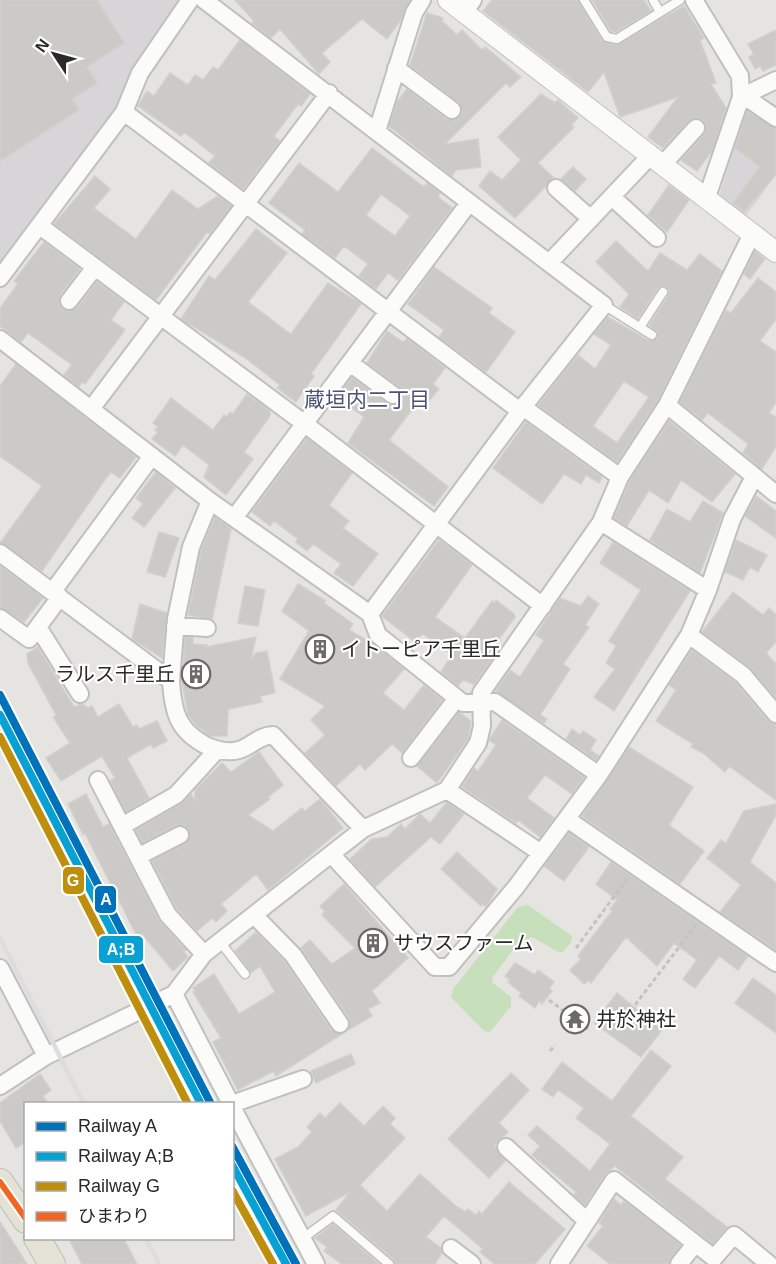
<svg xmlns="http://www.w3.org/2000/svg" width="776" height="1264" viewBox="0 0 776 1264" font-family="Helvetica,'Noto Sans JP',sans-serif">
<rect width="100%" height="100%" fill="#e6e4e0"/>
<!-- industrial -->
<path fill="#d7d5d7" d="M 0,0 L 180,0 L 132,75 L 115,112 L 34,223 L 0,263 Z
M 749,107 L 776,126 L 776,175 L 746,216 L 719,196 L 745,112 Z"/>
<!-- green -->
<path fill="#c7e0bb" d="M 528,905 L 572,936 L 571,942 L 563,952 L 558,952 L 532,937 L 516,946 L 492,978 L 493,983 L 511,997 L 511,1006 L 490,1032 L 484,1031 L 451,997 L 453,989 L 518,907 Z"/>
<!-- building -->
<path fill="#cbcac7" stroke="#d1d0cc" stroke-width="1.5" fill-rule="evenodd" d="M 0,0 L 97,0 L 124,43 L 87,67 L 97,83 L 72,99 L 79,110 L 0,161 Z
M 235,0 L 410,0 L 400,21 L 387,39 L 362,19 L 322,53 L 330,62 L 319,74 L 280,29 L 271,38 L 252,23 L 254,21 Z
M 492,0 L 578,0 L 602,41 L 616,45 L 684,6 L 704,38 L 700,40 L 716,83 L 711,84 L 726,108 L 712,151 L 697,171 L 681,160 L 704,135 L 706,125 L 703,120 L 698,118 L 689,121 L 663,148 L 648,137 L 678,97 L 620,117 L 604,72 L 588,92 L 483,11 Z
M 592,0 L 644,0 L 651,11 L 616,32 L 611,31 Z
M 427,13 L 443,18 L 442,21 L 457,35 L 462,30 L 482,50 L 485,47 L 521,77 L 510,87 L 506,83 L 445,144 L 478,139 L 481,167 L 456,170 L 452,176 L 389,126 L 397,102 L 407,89 L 446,119 L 456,120 L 462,112 L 458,102 L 410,65 Z
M 776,30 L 776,65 L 763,71 L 760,66 L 755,69 L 749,57 L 754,54 L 748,44 Z
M 240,40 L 310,94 L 301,106 L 298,104 L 274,136 L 280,141 L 243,189 L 209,163 L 215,156 L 184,132 L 181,136 L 138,106 L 147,91 L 154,96 L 170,73 L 188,85 L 195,75 L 203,80 L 213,67 L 218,70 Z
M 541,94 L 555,103 L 558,100 L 578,118 L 571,125 L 574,127 L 538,163 L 554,178 L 515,218 L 479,186 L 490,171 L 502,180 L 521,160 L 498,137 Z
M 747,111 L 776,128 L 776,174 L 744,212 L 733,203 L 760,167 L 735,148 Z
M 372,148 L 424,187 L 427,183 L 440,193 L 438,197 L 452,208 L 398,280 L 388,273 L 376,289 L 359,276 L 368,264 L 344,246 L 335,258 L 302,234 L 305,230 L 269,203 L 299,163 L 338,192 ZM 381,194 L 410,216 L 395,236 L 366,215 Z
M 573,167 L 586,179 L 575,191 L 561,179 Z
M 95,176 L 110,189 L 94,208 L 136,239 L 172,190 L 198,209 L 218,196 L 231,206 L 210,234 L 207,232 L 156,300 L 54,224 Z
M 669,185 L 689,200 L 667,232 L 648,215 Z
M 256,229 L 287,253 L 248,302 L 285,330 L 291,334 L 328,283 L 361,304 L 311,374 L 314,376 L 296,402 L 277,388 L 280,385 L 247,359 L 181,319 L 209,276 L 215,280 Z
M 616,241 L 648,271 L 660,253 L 687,270 L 700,254 L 722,271 L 658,400 L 617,462 L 538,405 L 578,355 L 595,369 L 611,345 L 594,334 L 608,317 L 649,341 L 658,338 L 657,332 L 649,325 L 668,296 L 669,290 L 664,286 L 658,288 L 638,319 L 620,307 L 629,294 L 596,262 ZM 624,381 L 649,397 L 617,443 L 593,426 Z
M 44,242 L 80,269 L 60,295 L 59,304 L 63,310 L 68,311 L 77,308 L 97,282 L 124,302 L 111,320 L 125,330 L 85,384 L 82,382 L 79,387 L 64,375 L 72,365 L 28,333 L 21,342 L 0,326 L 0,308 L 18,284 L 14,281 Z
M 755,251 L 765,259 L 750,279 L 744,274 Z
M 434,267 L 492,308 L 489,313 L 515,332 L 486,372 L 439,337 L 444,330 L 408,304 Z
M 758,278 L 776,292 L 776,319 L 760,341 L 776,352 L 776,402 L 769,413 L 776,417 L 776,446 L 762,469 L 743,453 L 748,444 L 708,413 L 702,420 L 680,402 L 726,310 L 731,313 Z
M 387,331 L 403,342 L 407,339 L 445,368 L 433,384 L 439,389 L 429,401 L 424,397 L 415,410 L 413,408 L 389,440 L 448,487 L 434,506 L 348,443 L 364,417 L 337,397 L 352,378 L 391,405 L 398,404 L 403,397 L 399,387 L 367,363 Z
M 16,364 L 136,457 L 120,478 L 111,472 L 106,478 L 42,571 L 0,543 L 42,486 L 0,456 L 0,386 Z
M 247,394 L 270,411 L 270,416 L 244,452 L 253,459 L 226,495 L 204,477 L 209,465 L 183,445 L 175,456 L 152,439 L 158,432 L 155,430 L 158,427 L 153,423 L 171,398 L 213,430 L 224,415 L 227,417 L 230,412 L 233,414 Z
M 669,421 L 735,474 L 712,502 L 681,480 L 668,503 L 649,490 L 627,526 L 614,518 L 632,477 Z
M 526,422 L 602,477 L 599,483 L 586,475 L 581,484 L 564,474 L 542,504 L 493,468 Z
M 307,438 L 352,473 L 329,505 L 349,521 L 343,528 L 378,554 L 353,586 L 334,573 L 341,564 L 313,544 L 307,551 L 296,542 L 298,539 L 274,521 L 270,526 L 252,512 Z
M 156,472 L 175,488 L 144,527 L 132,518 L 143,504 L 136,498 Z
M 756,496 L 776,511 L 776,538 L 745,516 Z
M 703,501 L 723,513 L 700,573 L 650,540 L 667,509 L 690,522 Z
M 215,517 L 231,529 L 212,619 L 188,615 L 201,550 Z
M 159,532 L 179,538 L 165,577 L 147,572 Z
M 439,540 L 472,565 L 435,617 L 465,638 L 492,601 L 495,603 L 496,600 L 514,614 L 515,617 L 488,654 L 493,658 L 474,684 L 463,680 L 458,686 L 441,672 L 452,655 L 423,634 L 414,641 L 382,616 Z
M 736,540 L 767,555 L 758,572 L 750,567 L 743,580 L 725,572 Z
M 613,542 L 690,591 L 614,711 L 594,697 L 615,669 L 606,663 L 616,646 L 609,641 L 641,590 L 600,563 Z
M 0,566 L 43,598 L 24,622 L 0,608 Z
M 298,584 L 326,601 L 324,603 L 353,624 L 349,630 L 372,643 L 404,669 L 383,693 L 404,710 L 424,685 L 442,700 L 402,753 L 392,744 L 365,770 L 360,764 L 336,786 L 305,753 L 325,735 L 311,720 L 325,706 L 280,679 L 309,631 L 282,611 Z
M 245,586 L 265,590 L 258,626 L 238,623 Z
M 733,592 L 763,615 L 769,608 L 776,615 L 776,642 L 766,653 L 776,664 L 776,698 L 749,667 L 702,632 Z
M 588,596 L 599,604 L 585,625 L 589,627 L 563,664 L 570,669 L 540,715 L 547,719 L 544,723 L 495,692 L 510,670 L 520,677 L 544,640 L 536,635 L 560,598 L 581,606 Z
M 140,604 L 167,613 L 162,658 L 132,639 Z
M 185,637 L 193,638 L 193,644 L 207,645 L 206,647 L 256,637 L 251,660 L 256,653 L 267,651 L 275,693 L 260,696 L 262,702 L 228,709 L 227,736 L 210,736 L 197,726 L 188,715 L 182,681 Z
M 38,647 L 74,707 L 82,704 L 88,708 L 92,706 L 98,717 L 119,704 L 133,727 L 137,725 L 139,729 L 157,721 L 167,741 L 153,748 L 151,744 L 127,758 L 149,798 L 126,812 L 110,781 L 115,778 L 102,756 L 61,781 L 46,758 L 70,743 L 53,717 L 56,715 L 28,663 L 27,654 Z
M 692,650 L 736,683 L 768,721 L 776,724 L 776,800 L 729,766 L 725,772 L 703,753 L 691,747 L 693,744 L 656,721 L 676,690 L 669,685 Z
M 459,712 L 471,721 L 468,739 L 437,783 L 417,766 Z
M 502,720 L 584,777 L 572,794 L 545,775 L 527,798 L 554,818 L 540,837 L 518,820 L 516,823 L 462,787 L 474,768 L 478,771 L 496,745 L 489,740 Z
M 572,729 L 580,735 L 583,731 L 596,740 L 590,750 L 599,756 L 596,760 L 566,739 Z
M 629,747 L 693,787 L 669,825 L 704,851 L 680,884 L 582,816 Z
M 259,752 L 283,785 L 268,797 L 270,799 L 248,815 L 273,831 L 302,808 L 305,811 L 320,799 L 343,828 L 268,890 L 256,874 L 221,904 L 227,911 L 216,922 L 212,918 L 197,931 L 177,909 L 152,861 L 185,844 L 190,836 L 189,830 L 185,826 L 176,825 L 142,843 L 136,830 L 181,804 L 191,794 L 195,801 L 195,790 L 222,763 L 231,772 Z
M 86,794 L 103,827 L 109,824 L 159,920 L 186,950 L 183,951 L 188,957 L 173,971 L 142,934 L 137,936 L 85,833 L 83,834 L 68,804 Z
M 447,802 L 464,814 L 440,844 L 431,837 L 375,887 L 350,859 L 372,839 L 387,837 L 401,824 L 405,829 L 420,814 L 430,823 Z
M 776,804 L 776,815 L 750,862 L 776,883 L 776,950 L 720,912 L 741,885 L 707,858 L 721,840 L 726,843 L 744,811 Z
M 569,833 L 589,847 L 564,881 L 544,866 Z
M 457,852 L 497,889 L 486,907 L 483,904 L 481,906 L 441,869 Z
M 611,862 L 748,956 L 738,970 L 719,956 L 695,988 L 683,979 L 697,960 L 674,943 L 657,966 L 626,937 L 591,983 L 589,980 L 584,984 L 570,970 L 581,959 L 578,956 L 612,911 L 610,909 L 617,900 L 596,884 Z
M 344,884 L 408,958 L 372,991 L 380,1003 L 368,1009 L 372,1016 L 348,1030 L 349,1018 L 301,948 L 310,940 L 332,964 L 355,948 L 322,915 L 325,912 L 320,906 Z
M 256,932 L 285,962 L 331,1030 L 342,1034 L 276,1076 L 273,1071 L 238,1090 L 213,1042 L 221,1038 L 193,992 L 195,991 L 193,988 L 214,974 L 239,1014 L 275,992 L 260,966 L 251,973 L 235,951 Z
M 515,963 L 535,975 L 538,970 L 554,982 L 549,989 L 552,991 L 542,1004 L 539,1001 L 535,1008 L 519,996 L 521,993 L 508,982 L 510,980 L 505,976 Z
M 753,978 L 776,995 L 776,1033 L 735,1003 Z
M 617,993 L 662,1030 L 641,1057 L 594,1023 Z
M 651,1050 L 671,1066 L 631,1116 L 683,1157 L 665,1179 L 727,1227 L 713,1244 L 615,1166 L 605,1174 L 585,1205 L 574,1195 L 576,1192 L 532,1155 L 540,1146 L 528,1135 L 537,1126 L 590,1171 L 610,1144 L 576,1118 L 584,1108 L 558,1090 L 553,1097 L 542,1089 L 562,1062 L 612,1101 Z
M 351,1054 L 355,1064 L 316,1083 L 311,1071 Z
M 511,1073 L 529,1090 L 499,1123 L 508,1132 L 494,1146 L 505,1161 L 489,1178 L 448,1139 Z
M 40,1074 L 51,1090 L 43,1096 L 48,1104 L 26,1104 L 26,1142 L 16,1148 L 0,1121 L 0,1103 Z
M 340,1103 L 364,1126 L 383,1106 L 395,1118 L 390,1124 L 405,1138 L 360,1185 L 387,1211 L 420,1174 L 457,1207 L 466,1212 L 468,1209 L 476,1215 L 479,1211 L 482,1214 L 509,1182 L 565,1229 L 535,1264 L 494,1264 L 480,1252 L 483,1249 L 444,1216 L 426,1237 L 441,1248 L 442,1253 L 435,1264 L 395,1264 L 393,1259 L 336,1210 L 350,1192 L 306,1216 L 275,1159 L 298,1147 L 312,1132 L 307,1127 L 320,1113 L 325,1118 Z
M 614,1199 L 621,1205 L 624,1201 L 681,1245 L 669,1264 L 610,1264 L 587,1246 L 603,1226 L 599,1223 Z
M 0,1222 L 27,1264 L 0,1264 Z
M 333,1224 L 379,1264 L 342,1264 L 324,1251 L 327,1247 L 315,1238 Z
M 69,1239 L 124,1239 L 137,1264 L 82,1264 Z"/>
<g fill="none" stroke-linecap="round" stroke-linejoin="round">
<!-- service casing -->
<g stroke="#c1c0c1" stroke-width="11">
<path id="service" d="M 584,0 L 607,37 L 617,39 L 680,0
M 653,0 L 660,12
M 604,305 L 652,335
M 640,327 L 663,292
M 221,943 L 245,974
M 302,1239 L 333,1216 L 389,1264"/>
</g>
<!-- minor casing -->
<g stroke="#c1c0c1" stroke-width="20">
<path id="minor" d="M 204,0 L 604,305 L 523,407 L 370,614
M 694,0 L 740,76 L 741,97 L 707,197
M 464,12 L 473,0
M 396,68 L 452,110
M 744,96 L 776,118
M 741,97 L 776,80
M 124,112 L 520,411
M 377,131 L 414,13 L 422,0
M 664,163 L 696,128
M 556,188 L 591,219
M 612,197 L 657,238
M 40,226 L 305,424 L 543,606
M 549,263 L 651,155
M 0,278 L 124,112 L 140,73 L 190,0
M 69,301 L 95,267
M 0,339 L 210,501 L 370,614 L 378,635 L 463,703 L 495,702 L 599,775
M 350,363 L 393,395
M 667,405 L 776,494
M 523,407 L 620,477
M 91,409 L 329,93
M 234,518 L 469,203
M 601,522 L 708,590
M 0,553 L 171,681 C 173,713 178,731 207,746 C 217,750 229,753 239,750 C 252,746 258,736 273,735 L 363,829
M 53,591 L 152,456
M 0,618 L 29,639 L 60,597
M 175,626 L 207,628
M 38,627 L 80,694
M 689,635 L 743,675 L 776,714
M 171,681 L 176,619 L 191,547 L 210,501
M 411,758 L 457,698
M 98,780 L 168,915 L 204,954
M 447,790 L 541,853
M 567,819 L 776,963
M 122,826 L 176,795 L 217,750
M 331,854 L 435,967 L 449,967 L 516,887 L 599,775 L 689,635 L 708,590 L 732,519 L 754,477
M 139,856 L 180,835
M 255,916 L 293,955 L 340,1024
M 0,968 L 46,1056
M 174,994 L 231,1104
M 0,1086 L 46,1056 L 174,994 L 204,954 L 363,829 L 447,790 L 478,743 L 482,726 L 481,693 L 601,522 L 620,477 L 667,405 L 752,234
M 232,1104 L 303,1079
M 232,1107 L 316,1264
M 506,1147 L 587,1221
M 451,1248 L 472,1264
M 559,1264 L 614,1180 L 714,1258 L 734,1235 L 769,1264
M 679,1264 L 695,1244"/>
</g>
<!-- tertiary casing -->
<g stroke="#c1c0c1" stroke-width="22">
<path id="tertiary" d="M 448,0 L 776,252"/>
</g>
<!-- primary casing -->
<g stroke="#bfbebd" stroke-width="28">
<path id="primary" d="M 0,1182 L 26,1220
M 37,1238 L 52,1264"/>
</g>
<!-- path -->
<path stroke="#c3c3c2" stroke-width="3" stroke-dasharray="4.5 3" stroke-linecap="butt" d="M 576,948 L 627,879
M 549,1000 L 588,1029
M 635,1005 L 696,925
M 550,1051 L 555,1045"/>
<!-- service -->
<use href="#service" stroke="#fbfbfa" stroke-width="8"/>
<!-- minor -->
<use href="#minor" stroke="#fbfbfa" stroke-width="16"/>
<!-- tertiary -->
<use href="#tertiary" stroke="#fbfbfa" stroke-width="20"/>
<!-- primary -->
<use href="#primary" stroke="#e4e2d5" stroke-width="26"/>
<!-- rail -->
<path stroke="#dddcde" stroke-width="4.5" d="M 0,938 L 84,1104
M 146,1238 L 159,1264"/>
<!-- bus-1 casing -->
<g stroke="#fff" stroke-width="10">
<path id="bus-1" d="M 0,1182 L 26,1219"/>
</g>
<!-- bus-1 -->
<use href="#bus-1" stroke="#f26522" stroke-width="6"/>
<!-- rail-1 casing -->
<g stroke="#fff" stroke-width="12">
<path id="rail-1" d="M 0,695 L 211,1104
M 232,1146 L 296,1264"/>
</g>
<!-- rail-2 casing -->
<g stroke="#fff" stroke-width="12">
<path id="rail-2" d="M 0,715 L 201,1104
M 232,1165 L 286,1264"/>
</g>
<!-- rail-3 casing -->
<g stroke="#fff" stroke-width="12">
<path id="rail-3" d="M 0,737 L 188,1104
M 232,1190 L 273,1264"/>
</g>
<!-- rail-1 -->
<use href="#rail-1" stroke="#0072ba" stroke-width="8"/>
<!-- rail-2 -->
<use href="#rail-2" stroke="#08a1d4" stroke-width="8"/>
<!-- rail-3 -->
<use href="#rail-3" stroke="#bf8e0c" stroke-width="8"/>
</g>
<!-- icons -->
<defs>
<g id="building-ring" transform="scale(1.5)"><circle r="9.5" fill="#fff" stroke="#6b6a69" stroke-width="1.5"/><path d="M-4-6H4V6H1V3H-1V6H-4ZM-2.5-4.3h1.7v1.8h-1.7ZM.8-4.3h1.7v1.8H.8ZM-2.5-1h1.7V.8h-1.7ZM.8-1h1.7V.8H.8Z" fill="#6b6a69"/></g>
<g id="temple-ring" transform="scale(1.5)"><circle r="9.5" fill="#fff" stroke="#6b6a69" stroke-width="1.5"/><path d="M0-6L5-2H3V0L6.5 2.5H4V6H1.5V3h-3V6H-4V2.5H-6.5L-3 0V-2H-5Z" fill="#6b6a69"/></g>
</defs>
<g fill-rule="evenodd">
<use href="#building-ring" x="320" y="649"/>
<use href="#building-ring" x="196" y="674"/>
<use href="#building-ring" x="373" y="943"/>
<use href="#temple-ring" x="575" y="1019"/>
</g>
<g text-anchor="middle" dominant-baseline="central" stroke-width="4.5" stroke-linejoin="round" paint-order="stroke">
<!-- poi labels -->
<g font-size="20" fill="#292929" stroke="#fff" text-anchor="start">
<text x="341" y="649">イトーピア千里丘</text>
<text x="175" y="674" text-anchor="end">ラルス千里丘</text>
<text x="394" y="943">サウスファーム</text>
<text x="596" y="1019">井於神社</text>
</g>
<!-- neighbourhood labels -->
<g font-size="21" fill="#4d5276" stroke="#fff">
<text x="367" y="399">蔵垣内二丁目</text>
</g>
</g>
<g stroke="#fff" stroke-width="2">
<rect x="62" y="866" width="23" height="29" rx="6" fill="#bf8e0c"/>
<rect x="94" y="885" width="23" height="29" rx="6" fill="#0072ba"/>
<rect x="98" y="935" width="46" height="29" rx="6" fill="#08a1d4"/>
</g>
<g font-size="16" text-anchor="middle" font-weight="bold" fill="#fff">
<text x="73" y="886">G</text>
<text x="106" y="905">A</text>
<text x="121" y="955">A;B</text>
</g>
<!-- legend -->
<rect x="24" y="1102" width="210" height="138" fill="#ffffff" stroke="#a9a9a9" stroke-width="1.5"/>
<rect x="36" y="1122" width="30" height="9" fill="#0072ba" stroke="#a9a9a9" stroke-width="1.5"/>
<text x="78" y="1132" font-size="18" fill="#292929">Railway A</text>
<rect x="36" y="1152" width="30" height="9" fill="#08a1d4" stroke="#a9a9a9" stroke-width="1.5"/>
<text x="78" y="1162" font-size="18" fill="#292929">Railway A;B</text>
<rect x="36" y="1182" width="30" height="9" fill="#bf8e0c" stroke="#a9a9a9" stroke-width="1.5"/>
<text x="78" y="1192" font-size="18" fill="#292929">Railway G</text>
<rect x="36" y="1212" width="30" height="9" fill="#f26522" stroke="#a9a9a9" stroke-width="1.5"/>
<text x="78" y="1222" font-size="18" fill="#292929">ひまわり</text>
<!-- north arrow -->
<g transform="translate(54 54) rotate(306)" stroke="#ffffff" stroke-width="4.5" paint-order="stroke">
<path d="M0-4.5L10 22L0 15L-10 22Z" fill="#292929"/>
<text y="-9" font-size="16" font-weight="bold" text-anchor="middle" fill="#292929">N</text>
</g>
</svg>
